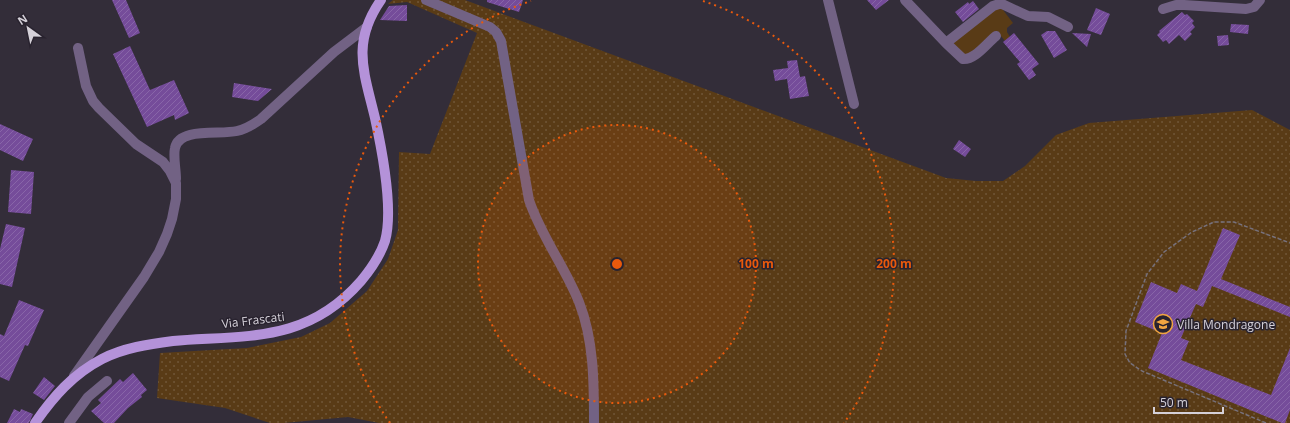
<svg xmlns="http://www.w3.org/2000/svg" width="1290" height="423" viewBox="0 0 1290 423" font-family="'Open Sans',sans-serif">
<defs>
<pattern id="park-dots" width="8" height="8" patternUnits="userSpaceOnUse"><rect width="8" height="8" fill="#593b16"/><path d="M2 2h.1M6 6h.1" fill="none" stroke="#705637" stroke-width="1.8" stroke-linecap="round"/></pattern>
<pattern id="building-hatch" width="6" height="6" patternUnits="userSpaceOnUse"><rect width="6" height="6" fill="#754c9a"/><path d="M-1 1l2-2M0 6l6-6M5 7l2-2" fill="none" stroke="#8865a8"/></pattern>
</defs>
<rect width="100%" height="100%" fill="#332d39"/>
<!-- green -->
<path fill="#593b16" d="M 1000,6 L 1013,23 L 1007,28 L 1007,32 L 1010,37 L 1005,41 L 997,31 L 969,56 L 965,57 L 951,43 Z"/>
<!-- park -->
<path fill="url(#park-dots)" d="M 393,0 L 465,0 L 946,178 L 976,181 L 1003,181 L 1025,166 L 1056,135 L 1089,123 L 1252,110 L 1290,130 L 1290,423 L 379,423 L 348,417 L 284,423 L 270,423 L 225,408 L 157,398 L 160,353 L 247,348 L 301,337 L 330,323 L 367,291 L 388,259 L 398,230 L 399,152 L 430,154 L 477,33 L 407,2 L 388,4 Z"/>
<!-- building -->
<path fill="url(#building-hatch)" d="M 112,0 L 126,0 L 140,33 L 129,38 Z
M 487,0 L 523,0 L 519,12 L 487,2 Z
M 867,0 L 889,0 L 876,10 Z
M 973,1 L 979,9 L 963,22 L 955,12 L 968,2 L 969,4 Z
M 407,5 L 407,21 L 380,20 L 389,6 Z
M 1096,8 L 1110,14 L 1101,35 L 1087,30 Z
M 1182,12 L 1185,15 L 1187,14 L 1194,21 L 1192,23 L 1195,27 L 1190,32 L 1192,34 L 1185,41 L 1179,35 L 1169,44 L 1166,40 L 1163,42 L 1157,35 L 1160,32 L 1159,31 Z
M 1231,24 L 1249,25 L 1248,34 L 1230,32 Z
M 1047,31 L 1055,31 L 1067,50 L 1054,58 L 1041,35 Z
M 1014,33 L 1039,64 L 1032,69 L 1036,75 L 1029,80 L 1017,64 L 1020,62 L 1003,42 Z
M 1072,33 L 1091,34 L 1087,47 Z
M 1228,35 L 1229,45 L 1218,46 L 1217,36 Z
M 130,46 L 150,90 L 174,80 L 189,113 L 175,120 L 174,115 L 147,127 L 113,54 Z
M 797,60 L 800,77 L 805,76 L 809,96 L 790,99 L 787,79 L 775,81 L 773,70 L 788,68 L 787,61 Z
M 234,83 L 272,89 L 258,101 L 232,97 Z
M 0,124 L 33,139 L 23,161 L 0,150 Z
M 959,140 L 971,149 L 965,157 L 953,149 Z
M 11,170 L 34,172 L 31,214 L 8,212 Z
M 6,224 L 25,228 L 12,287 L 0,284 L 0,249 Z
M 1223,228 L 1240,235 L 1221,279 L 1290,307 L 1290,317 L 1212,286 L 1203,307 L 1196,304 L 1181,338 L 1189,341 L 1181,360 L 1271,395 L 1290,348 L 1290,410 L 1285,423 L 1282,423 L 1148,368 L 1162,333 L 1135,322 L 1151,282 L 1177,293 L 1181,284 L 1197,291 Z
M 19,300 L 44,310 L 28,346 L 25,345 L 9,381 L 0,377 L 0,334 L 4,336 Z
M 133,373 L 147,390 L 141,395 L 142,397 L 128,408 L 114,423 L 104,423 L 91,411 L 101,403 L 98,400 L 120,379 L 123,382 Z
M 44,377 L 55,386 L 44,400 L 33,393 Z
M 14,409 L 20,412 L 21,409 L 33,414 L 29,423 L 7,423 Z"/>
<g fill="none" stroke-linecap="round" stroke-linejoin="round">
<!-- path -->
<path stroke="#77717c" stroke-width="1.5" stroke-dasharray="4 2" stroke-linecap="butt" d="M 1266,423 L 1142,371 L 1130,363 L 1125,354 L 1126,331 L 1147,274 L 1164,252 L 1192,232 L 1214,222 L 1234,222 L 1290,243"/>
<!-- minor -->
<path stroke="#726284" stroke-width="10" d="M 426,0 L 490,27 L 496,32 L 501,41 L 529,200 C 541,236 565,267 579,302 C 594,340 594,383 594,423
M 828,0 L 854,104
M 905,0 L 946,43 L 963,59 C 975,60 987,43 996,36
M 1163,9 L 1176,5 L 1184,5 L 1246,9 L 1254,7 L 1260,0
M 946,43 L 993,6 L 999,4 L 1002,4 L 1028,16 L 1048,17 L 1068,27
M 176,179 C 176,169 173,157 175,148 C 179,127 220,135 237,131 C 246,129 254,124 261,119 L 334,52 L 367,27
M 74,376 L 144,277 L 159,252 L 167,234 L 172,219 L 176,199 L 176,183 L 170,171 L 163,162 L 136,144 L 99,108 L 93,101 L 86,86 L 78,48
M 69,423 L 88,397 L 107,381"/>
<!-- major -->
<path stroke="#b492d9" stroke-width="10" d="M 35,423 C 53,397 73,374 102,359 C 123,348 149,344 173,341 C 247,335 307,343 361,281 C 371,269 380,256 385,241 C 394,209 382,150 375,118 C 364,72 351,43 381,0"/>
</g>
<!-- distance rings -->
<circle cx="617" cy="264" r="139" fill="#e8590c" fill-opacity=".12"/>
<g fill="none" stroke="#e8590c" stroke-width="2" stroke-dasharray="2 4">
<circle cx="617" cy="264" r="139"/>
<path d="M390 423A277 277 0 0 1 531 1M703 1A277 277 0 0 1 844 423"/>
</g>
<!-- icons -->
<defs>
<g id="university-ring" transform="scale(1)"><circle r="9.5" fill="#29232f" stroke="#f2a541" stroke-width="1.5"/><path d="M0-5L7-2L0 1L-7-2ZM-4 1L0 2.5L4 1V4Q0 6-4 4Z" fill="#f2a541"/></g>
</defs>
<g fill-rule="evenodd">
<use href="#university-ring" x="1163" y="324"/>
</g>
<g text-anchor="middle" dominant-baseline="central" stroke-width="3" stroke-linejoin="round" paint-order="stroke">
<!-- street labels -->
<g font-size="12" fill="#d5d1d9" stroke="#29232f">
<text transform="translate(253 320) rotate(-7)">Via Frascati</text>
</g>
<!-- poi labels -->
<g font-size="12" fill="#d5d1d9" stroke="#29232f" text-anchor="start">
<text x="1177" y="324">Villa Mondragone</text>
</g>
</g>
<circle cx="617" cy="264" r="6" fill="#e8590c" stroke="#29232f" stroke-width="2"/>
<g font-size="12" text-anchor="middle" font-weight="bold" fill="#e8590c" stroke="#29232f" stroke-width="3" stroke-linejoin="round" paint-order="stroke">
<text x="756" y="268">100 m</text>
<text x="894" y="268">200 m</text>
</g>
<!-- north arrow -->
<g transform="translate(28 28) rotate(327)" stroke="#29232f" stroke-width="3" paint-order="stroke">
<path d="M0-3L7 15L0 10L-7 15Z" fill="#d5d1d9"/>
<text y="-6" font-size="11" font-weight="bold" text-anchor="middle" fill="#d5d1d9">N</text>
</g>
<!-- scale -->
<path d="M1154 407v6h69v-6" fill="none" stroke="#d5d1d9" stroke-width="2"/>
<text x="1160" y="407" font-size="12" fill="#d5d1d9" stroke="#29232f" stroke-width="3" paint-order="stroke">50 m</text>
</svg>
